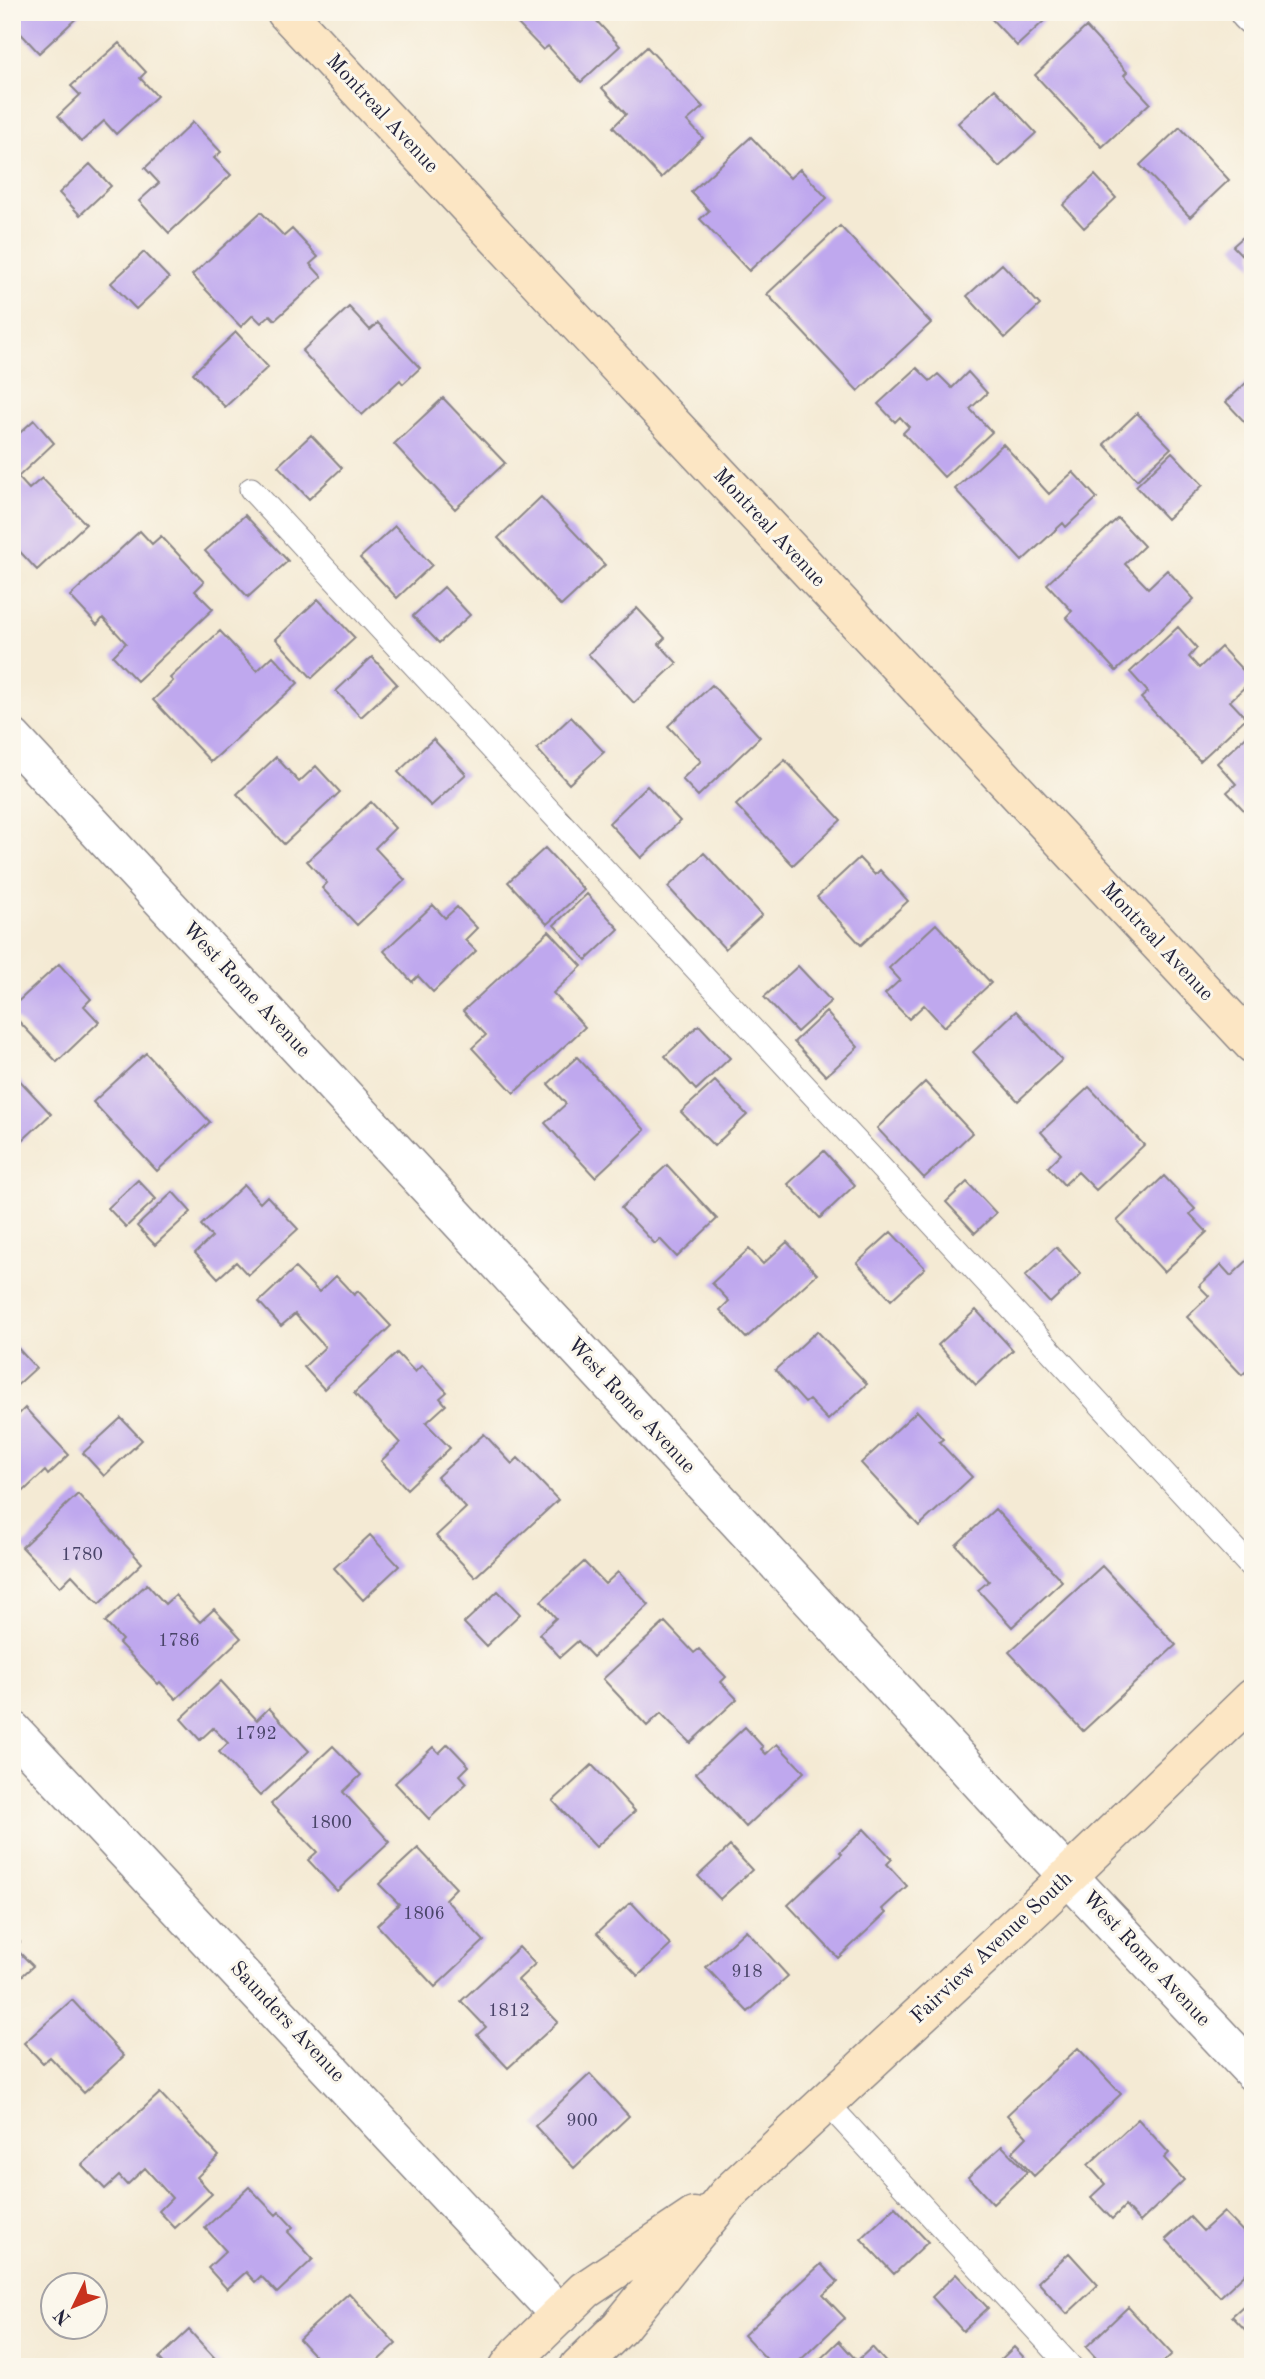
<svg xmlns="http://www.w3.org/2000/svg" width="1265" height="2379" viewBox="0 0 1265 2379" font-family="'Old Standard TT',serif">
<rect width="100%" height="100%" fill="#fbf7ec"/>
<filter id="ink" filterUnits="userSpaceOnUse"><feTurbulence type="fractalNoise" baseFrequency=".0143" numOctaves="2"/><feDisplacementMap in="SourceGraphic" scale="14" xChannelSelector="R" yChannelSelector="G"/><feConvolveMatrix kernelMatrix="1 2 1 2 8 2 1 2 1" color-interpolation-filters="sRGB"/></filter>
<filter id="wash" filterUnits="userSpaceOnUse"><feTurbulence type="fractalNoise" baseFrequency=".00686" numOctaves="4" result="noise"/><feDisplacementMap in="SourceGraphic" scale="28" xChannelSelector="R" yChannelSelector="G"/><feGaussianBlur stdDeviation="1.57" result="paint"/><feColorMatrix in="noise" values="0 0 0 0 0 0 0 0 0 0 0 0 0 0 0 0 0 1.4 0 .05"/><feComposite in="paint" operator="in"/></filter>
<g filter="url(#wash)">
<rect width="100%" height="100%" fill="#f4ead4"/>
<g id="blocks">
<!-- building -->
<path fill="#bfa8ee" d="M 12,12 L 79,12 L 81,14 L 39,53 L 12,24 Z
M 527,12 L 596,12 L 592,16 L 620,46 L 581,82 L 548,46 L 543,50 L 516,22 Z
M 985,12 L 1036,12 L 1044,21 L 1017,46 Z
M 1086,27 L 1127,72 L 1124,75 L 1150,103 L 1102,147 L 1035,75 Z
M 119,43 L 146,72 L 140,78 L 157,96 L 116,134 L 104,121 L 81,142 L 58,116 L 80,95 L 71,86 Z
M 647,47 L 703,107 L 687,121 L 703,138 L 661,178 L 613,127 L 626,114 L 602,88 Z
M 995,89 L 1036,133 L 999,167 L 958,123 Z
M 193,122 L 221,152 L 214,158 L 231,175 L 169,233 L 139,201 L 159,183 L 145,168 Z
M 1180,127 L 1229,180 L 1190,217 L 1140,165 Z
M 751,137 L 790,178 L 800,169 L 827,198 L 749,271 L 700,219 L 709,211 L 691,192 Z
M 90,164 L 111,186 L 80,215 L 59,193 Z
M 1095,175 L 1116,198 L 1084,228 L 1063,205 Z
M 261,212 L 284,236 L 292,229 L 318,257 L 310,264 L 322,277 L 275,320 L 270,315 L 261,323 L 253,315 L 241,327 L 192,275 Z
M 840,226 L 931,323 L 858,391 L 767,294 Z
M 1253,228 L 1253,267 L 1233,246 Z
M 144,252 L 169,278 L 136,309 L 111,283 Z
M 1002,264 L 1040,305 L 1005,338 L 967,296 Z
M 349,307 L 370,330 L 378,323 L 420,368 L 403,384 L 400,380 L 362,415 L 302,351 Z
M 236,332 L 268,367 L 225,407 L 193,373 Z
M 917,368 L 930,381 L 938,374 L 952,388 L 968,372 L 987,393 L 970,409 L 992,432 L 944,477 L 903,433 L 909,427 L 900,417 L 895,422 L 878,404 Z
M 1253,376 L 1253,431 L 1226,402 Z
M 443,398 L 505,463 L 455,509 L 394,444 Z
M 1137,413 L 1171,448 L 1137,480 L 1104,444 Z
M 34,420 L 54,443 L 18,477 L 29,489 L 42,478 L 86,524 L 37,570 L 12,543 L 12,535 L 15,533 L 12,530 L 12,440 Z
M 311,435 L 342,468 L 309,499 L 278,466 Z
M 1003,444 L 1049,494 L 1073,472 L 1097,498 L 1066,527 L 1063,523 L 1022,561 L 955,489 Z
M 1172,452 L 1203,485 L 1167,519 L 1136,486 Z
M 541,497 L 605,565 L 561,606 L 498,538 Z
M 245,515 L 288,561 L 248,597 L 205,551 Z
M 1118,518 L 1144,546 L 1125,564 L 1148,588 L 1167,570 L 1194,599 L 1116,671 L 1066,617 L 1072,611 L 1047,584 Z
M 395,526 L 432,565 L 397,598 L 360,558 Z
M 140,531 L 152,544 L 161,536 L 204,582 L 195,591 L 213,609 L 137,681 L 113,656 L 126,643 L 103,618 L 97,625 L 70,596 Z
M 444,587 L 470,615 L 439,643 L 413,616 Z
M 318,599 L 355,638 L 312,678 L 276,639 Z
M 637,608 L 665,638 L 659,644 L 677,663 L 634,703 L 588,654 Z
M 1178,627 L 1197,648 L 1189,657 L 1199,668 L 1221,647 L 1252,680 L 1230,701 L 1246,718 L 1200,761 L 1141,698 L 1148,692 L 1130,672 Z
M 220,631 L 257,671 L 273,656 L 298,683 L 211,762 L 153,700 L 173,681 L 170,678 Z
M 372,657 L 397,684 L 361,717 L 336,691 Z
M 712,685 L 760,737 L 698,796 L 682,779 L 701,761 L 668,726 Z
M 571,717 L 604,752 L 569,784 L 537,749 Z
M 1253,730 L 1253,820 L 1227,792 L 1236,784 L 1217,763 Z
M 433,739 L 466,774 L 431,806 L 398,772 Z
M 276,757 L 299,782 L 316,766 L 340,792 L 284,844 L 237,794 Z
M 785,760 L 841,820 L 793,865 L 736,805 Z
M 647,786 L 680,821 L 641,858 L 609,823 Z
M 371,802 L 395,828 L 375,848 L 405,880 L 357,925 L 322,888 L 327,883 L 307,861 Z
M 545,848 L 584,890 L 547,924 L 508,882 Z
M 704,853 L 762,915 L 725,949 L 668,887 Z
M 859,858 L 875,875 L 880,870 L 908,901 L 861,945 L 817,897 Z
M 587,894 L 619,929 L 586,960 L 554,925 Z
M 433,905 L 445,918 L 457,907 L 477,928 L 465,940 L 476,951 L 433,992 L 418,976 L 412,982 L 384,951 Z
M 936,924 L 991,983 L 944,1027 L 924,1005 L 909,1019 L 885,994 L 900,980 L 889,968 Z
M 549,931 L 582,966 L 553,993 L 585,1027 L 514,1093 L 472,1048 L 486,1035 L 463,1011 Z
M 59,964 L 91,999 L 84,1006 L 99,1022 L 57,1062 L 12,1014 L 12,1007 Z
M 798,966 L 831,1001 L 797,1032 L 764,997 Z
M 1016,1011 L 1062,1060 L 1018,1101 L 973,1052 Z
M 826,1012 L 858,1047 L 826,1076 L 794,1042 Z
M 699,1025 L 730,1058 L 696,1090 L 665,1056 Z
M 146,1053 L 210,1122 L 157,1171 L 93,1102 Z
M 577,1057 L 645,1130 L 595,1177 L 545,1123 L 566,1104 L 548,1084 Z
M 12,1072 L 51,1114 L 12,1150 Z
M 715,1081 L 747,1115 L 714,1146 L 681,1112 Z
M 925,1082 L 972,1133 L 924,1178 L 877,1128 Z
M 1089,1087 L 1144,1145 L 1096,1190 L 1078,1172 L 1064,1185 L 1048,1167 L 1061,1154 L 1041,1132 Z
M 824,1151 L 855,1185 L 820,1218 L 788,1184 Z
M 667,1165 L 717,1219 L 677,1257 L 660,1239 L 655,1244 L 621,1208 Z
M 1164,1176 L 1195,1209 L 1190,1214 L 1207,1232 L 1164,1272 L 1117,1221 Z
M 138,1180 L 156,1199 L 126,1227 L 108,1208 Z
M 967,1182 L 996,1213 L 975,1233 L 946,1202 Z
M 244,1185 L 260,1203 L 267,1196 L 298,1229 L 248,1275 L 236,1262 L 218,1278 L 195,1253 L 212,1237 L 201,1225 Z
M 173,1192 L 191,1212 L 155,1245 L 137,1226 Z
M 891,1232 L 925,1268 L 891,1300 L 857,1263 Z
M 787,1242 L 817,1274 L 746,1338 L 720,1310 L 729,1301 L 712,1283 L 749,1249 L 763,1264 Z
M 1056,1247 L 1081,1274 L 1050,1303 L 1025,1276 Z
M 1250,1258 L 1253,1261 L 1253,1365 L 1242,1375 L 1187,1317 L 1209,1296 L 1199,1286 L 1221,1265 L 1231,1276 Z
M 295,1268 L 319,1292 L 336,1276 L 354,1295 L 358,1291 L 391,1326 L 324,1389 L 304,1367 L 325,1347 L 295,1314 L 281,1326 L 259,1302 Z
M 976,1310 L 1013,1350 L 976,1385 L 938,1345 Z
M 817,1331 L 867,1384 L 828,1420 L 809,1400 L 805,1403 L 775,1370 Z
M 15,1345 L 36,1368 L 12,1390 L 12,1347 Z
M 397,1353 L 415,1372 L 422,1365 L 447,1392 L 440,1398 L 446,1405 L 426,1423 L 450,1448 L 407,1489 L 381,1461 L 400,1443 L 354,1393 Z
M 25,1408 L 69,1455 L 48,1475 L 45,1471 L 12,1502 L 12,1421 Z
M 917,1411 L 943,1439 L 939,1442 L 972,1477 L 919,1526 L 861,1463 Z
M 121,1418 L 142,1440 L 104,1476 L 83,1453 Z
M 484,1434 L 512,1464 L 518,1458 L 558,1500 L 475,1577 L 436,1536 L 466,1508 L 437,1477 Z
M 78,1494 L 142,1563 L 99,1604 L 72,1575 L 60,1587 L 22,1547 Z
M 995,1509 L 1062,1581 L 1012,1627 L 978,1590 L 989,1581 L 956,1545 Z
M 370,1535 L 399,1566 L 363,1600 L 334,1568 Z
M 584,1562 L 605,1584 L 618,1572 L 649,1605 L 593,1657 L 578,1641 L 560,1657 L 539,1634 L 556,1618 L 541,1601 Z
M 1102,1566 L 1176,1645 L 1083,1731 L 1009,1652 Z
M 147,1584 L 165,1604 L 175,1595 L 200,1622 L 214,1609 L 241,1638 L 176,1699 L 160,1682 L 158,1684 L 119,1643 L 122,1640 L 105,1622 Z
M 498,1591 L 520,1614 L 486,1646 L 464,1623 Z
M 665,1622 L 694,1653 L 699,1649 L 726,1677 L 721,1682 L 737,1699 L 690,1743 L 661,1713 L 647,1726 L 603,1679 Z
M 221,1681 L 257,1720 L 269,1708 L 309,1751 L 260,1796 L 219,1752 L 228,1743 L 213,1728 L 200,1740 L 181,1719 Z
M 745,1727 L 763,1747 L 761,1749 L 766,1754 L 777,1744 L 804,1772 L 746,1827 L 696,1773 Z
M 448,1744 L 469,1766 L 460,1775 L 467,1783 L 429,1819 L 395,1783 L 433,1747 L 439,1753 Z
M 333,1746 L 361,1775 L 343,1792 L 390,1842 L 337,1891 L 308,1860 L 317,1852 L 271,1804 Z
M 592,1765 L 635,1811 L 596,1847 L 553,1801 Z
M 864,1829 L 892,1859 L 887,1864 L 907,1886 L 882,1909 L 886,1913 L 838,1958 L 788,1905 L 842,1854 L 840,1852 Z
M 730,1846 L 752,1870 L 720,1899 L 698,1876 Z
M 418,1848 L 456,1888 L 445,1899 L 484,1941 L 435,1987 L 377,1925 L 399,1904 L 379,1884 Z
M 631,1902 L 671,1945 L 638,1976 L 597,1933 Z
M 746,1930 L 788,1976 L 748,2012 L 706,1967 Z
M 12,1934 L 20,1942 L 15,1948 L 33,1966 L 12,1985 Z
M 519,1947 L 535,1964 L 518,1980 L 558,2022 L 508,2068 L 477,2035 L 486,2027 L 461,2001 Z
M 72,2000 L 124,2056 L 84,2093 L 50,2057 L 43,2063 L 24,2043 Z
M 1078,2048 L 1121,2094 L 1034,2176 L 1012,2152 L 1027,2137 L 1007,2115 Z
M 590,2074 L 629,2116 L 574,2168 L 535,2126 Z
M 160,2093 L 219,2156 L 197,2177 L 212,2194 L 175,2228 L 159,2211 L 172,2198 L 145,2168 L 127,2185 L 119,2176 L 105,2189 L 82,2165 Z
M 1138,2119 L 1169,2153 L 1164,2158 L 1184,2180 L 1140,2222 L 1125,2206 L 1112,2219 L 1091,2197 L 1105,2184 L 1088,2165 Z
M 1002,2146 L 1027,2172 L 993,2204 L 968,2177 Z
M 249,2187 L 276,2215 L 279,2212 L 293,2227 L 288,2232 L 313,2259 L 277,2293 L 261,2276 L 255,2282 L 246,2272 L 227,2289 L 208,2268 L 226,2251 L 205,2228 Z
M 895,2207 L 928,2242 L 894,2274 L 861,2239 Z
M 1224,2212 L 1253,2242 L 1253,2266 L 1220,2297 L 1166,2239 L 1190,2217 L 1203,2231 Z
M 1069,2253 L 1098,2285 L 1067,2314 L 1038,2282 Z
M 821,2264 L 838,2282 L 823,2295 L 845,2318 L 793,2367 L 774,2367 L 744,2335 Z
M 956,2274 L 988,2308 L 963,2331 L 932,2297 Z
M 349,2293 L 396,2344 L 371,2367 L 325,2367 L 299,2339 Z
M 1253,2297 L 1253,2338 L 1232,2316 Z
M 1128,2307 L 1172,2354 L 1158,2367 L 1104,2367 L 1086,2347 Z
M 189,2330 L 223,2367 L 167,2367 L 159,2358 Z
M 839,2341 L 857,2361 L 872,2347 L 890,2367 L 812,2367 Z
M 1014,2347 L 1033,2367 L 993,2367 Z"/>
</g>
</g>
<g filter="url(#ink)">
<use href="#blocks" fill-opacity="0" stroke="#8b8688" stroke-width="2"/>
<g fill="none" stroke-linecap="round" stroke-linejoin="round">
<!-- lane casing -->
<g stroke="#8b8688" stroke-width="25">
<path id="lane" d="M 251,489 L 1253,1569
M 826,2102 L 1071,2367"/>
</g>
<!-- street casing -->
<g stroke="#8b8688" stroke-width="41">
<path id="street" d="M 1249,12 L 1253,16
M 12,738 L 1032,1838 L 1253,2072
M 12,1730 L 560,2315"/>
</g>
<!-- secondary casing -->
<g stroke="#8b8688" stroke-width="41">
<path id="secondary" d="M 286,12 L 1253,1044
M 509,2367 L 519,2354 L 585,2290 L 694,2217
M 579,2367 L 620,2327 L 728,2194 L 1038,1905 L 1253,1698"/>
</g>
<!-- lane -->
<use href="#lane" stroke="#fff" stroke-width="23"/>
<!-- street -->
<use href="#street" stroke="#fff" stroke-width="38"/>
<!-- secondary -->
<use href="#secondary" stroke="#fce6c4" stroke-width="38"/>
</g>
</g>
<g text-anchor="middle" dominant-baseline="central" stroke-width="6" stroke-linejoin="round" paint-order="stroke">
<!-- number labels -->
<g font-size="18" fill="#494468">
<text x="82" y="1555">1780</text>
<text x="179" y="1641">1786</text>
<text x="256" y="1734">1792</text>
<text x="331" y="1823">1800</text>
<text x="424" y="1914">1806</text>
<text x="747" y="1972">918</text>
<text x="509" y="2011">1812</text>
<text x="582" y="2121">900</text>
</g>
<!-- street labels -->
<g font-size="21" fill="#22223b" stroke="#fbf7ec">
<text transform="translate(382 114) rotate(47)">Montreal Avenue</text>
<text transform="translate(769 528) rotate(47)">Montreal Avenue</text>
<text transform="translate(1157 942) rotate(47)">Montreal Avenue</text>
<text transform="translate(246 990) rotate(47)">West Rome Avenue</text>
<text transform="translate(631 1406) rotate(47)">West Rome Avenue</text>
<text transform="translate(992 1948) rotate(-43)">Fairview Avenue South</text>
<text transform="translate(1146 1959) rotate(47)">West Rome Avenue</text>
<text transform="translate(287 2022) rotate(47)">Saunders Avenue</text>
</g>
</g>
<!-- margin -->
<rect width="1265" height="2379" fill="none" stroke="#fbf7ec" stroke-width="42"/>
<!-- north arrow -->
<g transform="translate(74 2306) rotate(227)"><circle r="33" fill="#fbf7ec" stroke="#a4a2a5" stroke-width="2"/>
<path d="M0-5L12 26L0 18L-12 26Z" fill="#c8321e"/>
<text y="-10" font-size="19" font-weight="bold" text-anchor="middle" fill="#22223b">N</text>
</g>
</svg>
